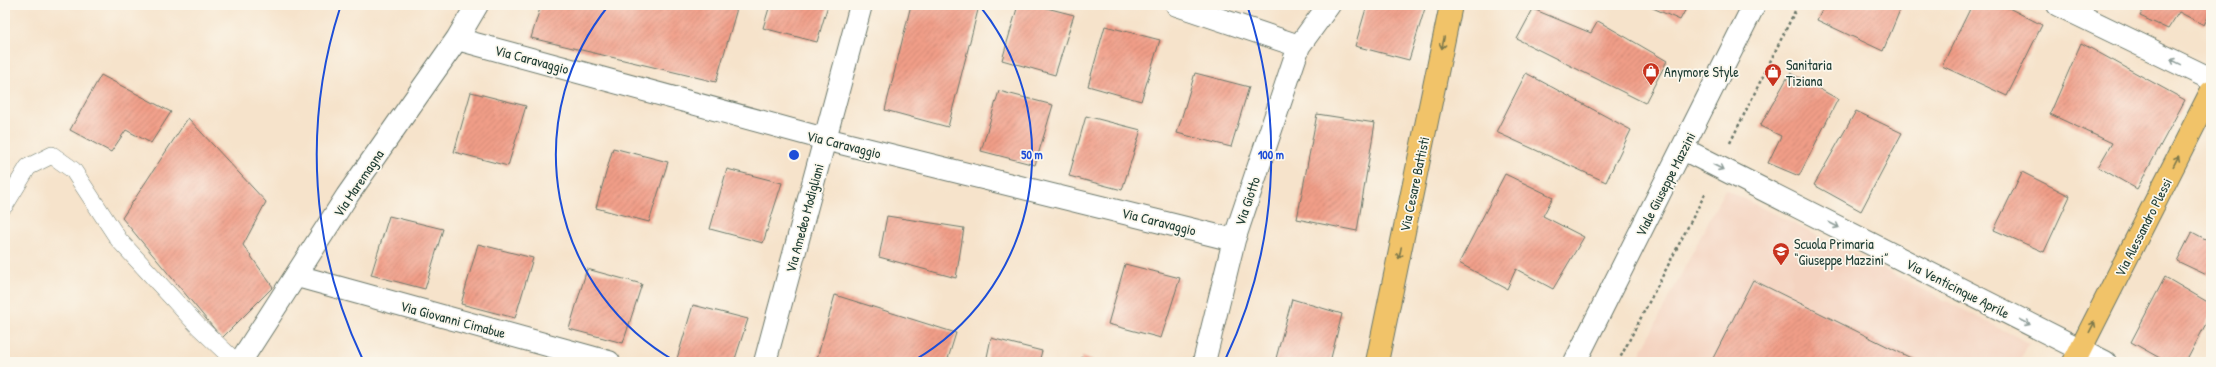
<svg xmlns="http://www.w3.org/2000/svg" width="2216" height="367" viewBox="0 0 2216 367" font-family="'Patrick Hand',sans-serif">
<defs>
<pattern id="building-hatch" width="6" height="6" patternUnits="userSpaceOnUse"><rect width="6" height="6" fill="#f19e88"/><path d="M-1 1l2-2M0 6l6-6M5 7l2-2" fill="none" stroke="#c38270"/></pattern>
</defs>
<rect width="100%" height="100%" fill="#fbf7ec"/>
<filter id="ink" filterUnits="userSpaceOnUse"><feTurbulence type="fractalNoise" baseFrequency=".025" numOctaves="2"/><feDisplacementMap in="SourceGraphic" scale="8" xChannelSelector="R" yChannelSelector="G"/><feConvolveMatrix kernelMatrix="1 2 1 2 8 2 1 2 1" color-interpolation-filters="sRGB"/></filter>
<filter id="wash" filterUnits="userSpaceOnUse"><feTurbulence type="fractalNoise" baseFrequency=".012" numOctaves="4" result="noise"/><feDisplacementMap in="SourceGraphic" scale="16" xChannelSelector="R" yChannelSelector="G"/><feGaussianBlur stdDeviation="0.9" result="paint"/><feColorMatrix in="noise" values="0 0 0 0 0 0 0 0 0 0 0 0 0 0 0 0 0 1.4 0 .05"/><feComposite in="paint" operator="in"/></filter>
<g filter="url(#wash)">
<rect width="100%" height="100%" fill="#f6e3cb"/>
<!-- built -->
<path fill="#f4d3c0" d="M 1725,189 L 2029,343 L 2019,362 L 1636,362 Z"/>
<g id="blocks">
<!-- building -->
<path fill="url(#building-hatch)" d="M 541,5 L 738,5 L 716,82 L 531,38 Z
M 770,5 L 828,5 L 817,42 L 763,28 Z
M 911,5 L 979,6 L 948,127 L 885,110 Z
M 1018,5 L 1035,5 L 1074,15 L 1055,75 L 1002,60 Z
M 1367,5 L 1426,5 L 1409,60 L 1355,46 Z
M 1646,5 L 1688,5 L 1680,20 Z
M 1824,5 L 1902,5 L 1883,51 L 1817,20 Z
M 1972,5 L 2003,5 L 2042,25 L 2007,96 L 1942,66 Z
M 2146,5 L 2211,5 L 2211,11 L 2204,25 L 2179,12 L 2168,29 L 2140,16 Z
M 1533,9 L 1591,33 L 1598,21 L 1667,61 L 1645,103 L 1517,39 Z
M 1105,26 L 1160,40 L 1141,101 L 1088,86 Z
M 2081,43 L 2185,100 L 2137,189 L 2098,167 L 2112,143 L 2050,114 Z
M 1195,73 L 1249,87 L 1231,147 L 1177,133 Z
M 1526,73 L 1631,130 L 1606,182 L 1496,132 Z
M 1790,73 L 1838,99 L 1799,176 L 1768,163 L 1781,136 L 1760,126 Z
M 101,75 L 171,112 L 151,143 L 126,130 L 111,152 L 70,130 Z
M 999,91 L 1053,105 L 1035,165 L 981,151 Z
M 471,92 L 526,106 L 508,166 L 454,152 Z
M 1856,111 L 1902,133 L 1861,211 L 1814,185 Z
M 1317,114 L 1375,123 L 1357,231 L 1297,219 Z
M 1086,116 L 1141,130 L 1122,190 L 1069,176 Z
M 188,118 L 266,202 L 243,245 L 273,287 L 222,338 L 122,218 Z
M 613,148 L 668,162 L 649,222 L 596,208 Z
M 727,169 L 782,183 L 763,243 L 710,229 Z
M 2022,172 L 2070,196 L 2044,252 L 1994,230 Z
M 1505,174 L 1553,197 L 1543,216 L 1584,237 L 1553,289 L 1516,269 L 1507,289 L 1459,263 Z
M 389,216 L 443,229 L 425,289 L 371,275 Z
M 887,216 L 964,228 L 956,278 L 879,257 Z
M 2192,232 L 2211,242 L 2211,277 L 2177,261 Z
M 478,244 L 533,258 L 515,318 L 461,304 Z
M 1125,264 L 1180,278 L 1161,338 L 1108,324 Z
M 587,269 L 642,284 L 623,343 L 569,329 Z
M 2165,277 L 2211,304 L 2211,314 L 2186,362 L 2167,362 L 2131,342 Z
M 1753,280 L 1919,362 L 1711,362 Z
M 835,295 L 956,333 L 947,362 L 816,362 Z
M 1292,299 L 1342,314 L 1330,362 L 1275,362 Z
M 693,305 L 748,319 L 734,362 L 676,362 Z
M 991,338 L 1042,351 L 1039,362 L 986,362 Z
M 1082,357 L 1097,362 L 1081,362 Z"/>
</g>
</g>
<g filter="url(#ink)">
<use href="#blocks" fill-opacity="0" stroke="#6a7769" stroke-width="1"/>
<g fill="none" stroke-linecap="round" stroke-linejoin="round">
<!-- lane casing -->
<g stroke="#6a7769" stroke-width="18">
<path id="lane" d="M 5,205 L 28,167 L 52,155 L 73,170 L 119,240 L 198,326 L 236,362"/>
</g>
<!-- street casing -->
<g stroke="#6a7769" stroke-width="24">
<path id="street" d="M 1177,5 L 1299,46
M 2058,5 L 2211,79
M 457,39 L 825,139 L 1234,240
M 1683,149 L 2105,362
M 297,276 L 609,362
M 240,362 L 347,196 L 457,39 L 477,5
M 765,362 L 861,5
M 1204,362 L 1234,240 L 1299,46 L 1329,5
M 1575,362 L 1754,5"/>
</g>
<!-- primary casing -->
<g stroke="#6a7769" stroke-width="24">
<path id="primary" d="M 1377,362 L 1451,5
M 2074,362 L 2211,92"/>
</g>
<!-- path -->
<path stroke="#6a7769" stroke-width="2.5" stroke-dasharray="3 3" stroke-linecap="butt" d="M 1730,143 L 1798,5
M 1618,362 L 1706,192"/>
<!-- lane -->
<use href="#lane" stroke="#fff" stroke-width="17"/>
<!-- street -->
<use href="#street" stroke="#fff" stroke-width="22"/>
<!-- primary -->
<use href="#primary" stroke="#f1c369" stroke-width="22"/>
</g>
<!-- one-way arrows -->
<defs><path id="oneway-shaft" d="M-6 0H5M1.5-3L5.5 0L1.5 3" fill="none" stroke-width="1.6" stroke-linecap="round" stroke-linejoin="round"/></defs>
<g stroke="#7d794c">
<use href="#oneway-shaft" transform="translate(1443 43) rotate(102)"/>
<use href="#oneway-shaft" transform="translate(2176 161) rotate(-63)"/>
<use href="#oneway-shaft" transform="translate(1400 253) rotate(102)"/>
<use href="#oneway-shaft" transform="translate(2092 327) rotate(-63)"/>
</g>
<g stroke="#8f9e9a">
<use href="#oneway-shaft" transform="translate(2176 62) rotate(-154)"/>
<use href="#oneway-shaft" transform="translate(1718 167) rotate(27)"/>
<use href="#oneway-shaft" transform="translate(1834 225) rotate(27)"/>
<use href="#oneway-shaft" transform="translate(2025 322) rotate(27)"/>
</g>
</g>
<!-- distance rings -->
<g fill="none" stroke="#1d4ed8" stroke-width="2">
<path d="M675 361A238 238 0 0 1 609 5M979 5A238 238 0 0 1 913 361"/>
<path d="M363 360A477 477 0 0 1 340 8M1248 8A477 477 0 0 1 1225 360"/>
</g>
<!-- icons -->
<defs>
<g id="shop-pin" transform="scale(0.9)"><path d="M0 17L-7.5 6A9.5 9.5 0 1 1 7.5 6Z" fill="#c8321e" stroke="#fbf7ec"/><path d="M-5-2.5h2.3a2.7 3.5 0 0 1 5.4 0H5L5.5 6h-11ZM-1.5-2.5h3a1.5 2.3 0 0 0-3 0Z" fill="#fff"/></g>
<g id="school-pin" transform="scale(0.9)"><path d="M0 17L-7.5 6A9.5 9.5 0 1 1 7.5 6Z" fill="#c8321e" stroke="#fbf7ec"/><path d="M0-5L7-2L0 1L-7-2ZM-4 1L0 2.5L4 1V4Q0 6-4 4Z" fill="#fff"/></g>
</defs>
<g fill-rule="evenodd">
<use href="#shop-pin" x="1651" y="71"/>
<use href="#shop-pin" x="1773" y="72"/>
<use href="#school-pin" x="1781" y="251"/>
</g>
<g text-anchor="middle" dominant-baseline="central" stroke-width="3.5" stroke-linejoin="round" paint-order="stroke">
<!-- street labels -->
<g font-size="14" fill="#1f3d34" stroke="#fbf7ec">
<text transform="translate(532 59) rotate(15)">Via Caravaggio</text>
<text transform="translate(844 144) rotate(14)">Via Caravaggio</text>
<text transform="translate(358 183) rotate(-56)">Via Maremagna</text>
<text transform="translate(1414 184) rotate(-78)">Via Cesare Battisti</text>
<text transform="translate(1665 184) rotate(-63)">Viale Giuseppe Mazzini</text>
<text transform="translate(1247 201) rotate(-71)">Via Giotto</text>
<text transform="translate(804 218) rotate(-75)">Via Amedeo Modigliani</text>
<text transform="translate(1159 221) rotate(14)">Via Caravaggio</text>
<text transform="translate(2143 227) rotate(-63)">Via Alessandro Plessi</text>
<text transform="translate(1958 288) rotate(27)">Via Venticinque Aprile</text>
<text transform="translate(453 319) rotate(15)">Via Giovanni Cimabue</text>
</g>
<!-- poi labels -->
<g font-size="14" fill="#1f3d34" stroke="#fbf7ec" text-anchor="start">
<text x="1786" y="64">Sanitaria<tspan x="1786" dy="16">Tiziana</tspan></text>
<text x="1664" y="71">Anymore Style</text>
<text x="1794" y="243">Scuola Primaria<tspan x="1794" dy="16">“Giuseppe Mazzini”</tspan></text>
</g>
</g>
<circle cx="794" cy="155" r="6" fill="#1d4ed8" stroke="#fbf7ec" stroke-width="2"/>
<g font-size="12" text-anchor="middle" font-weight="bold" fill="#1d4ed8" stroke="#fbf7ec" stroke-width="3.5" stroke-linejoin="round" paint-order="stroke">
<text x="1032" y="159">50 m</text>
<text x="1271" y="159">100 m</text>
</g>
<!-- margin -->
<rect width="2216" height="367" fill="none" stroke="#fbf7ec" stroke-width="20"/>
</svg>
